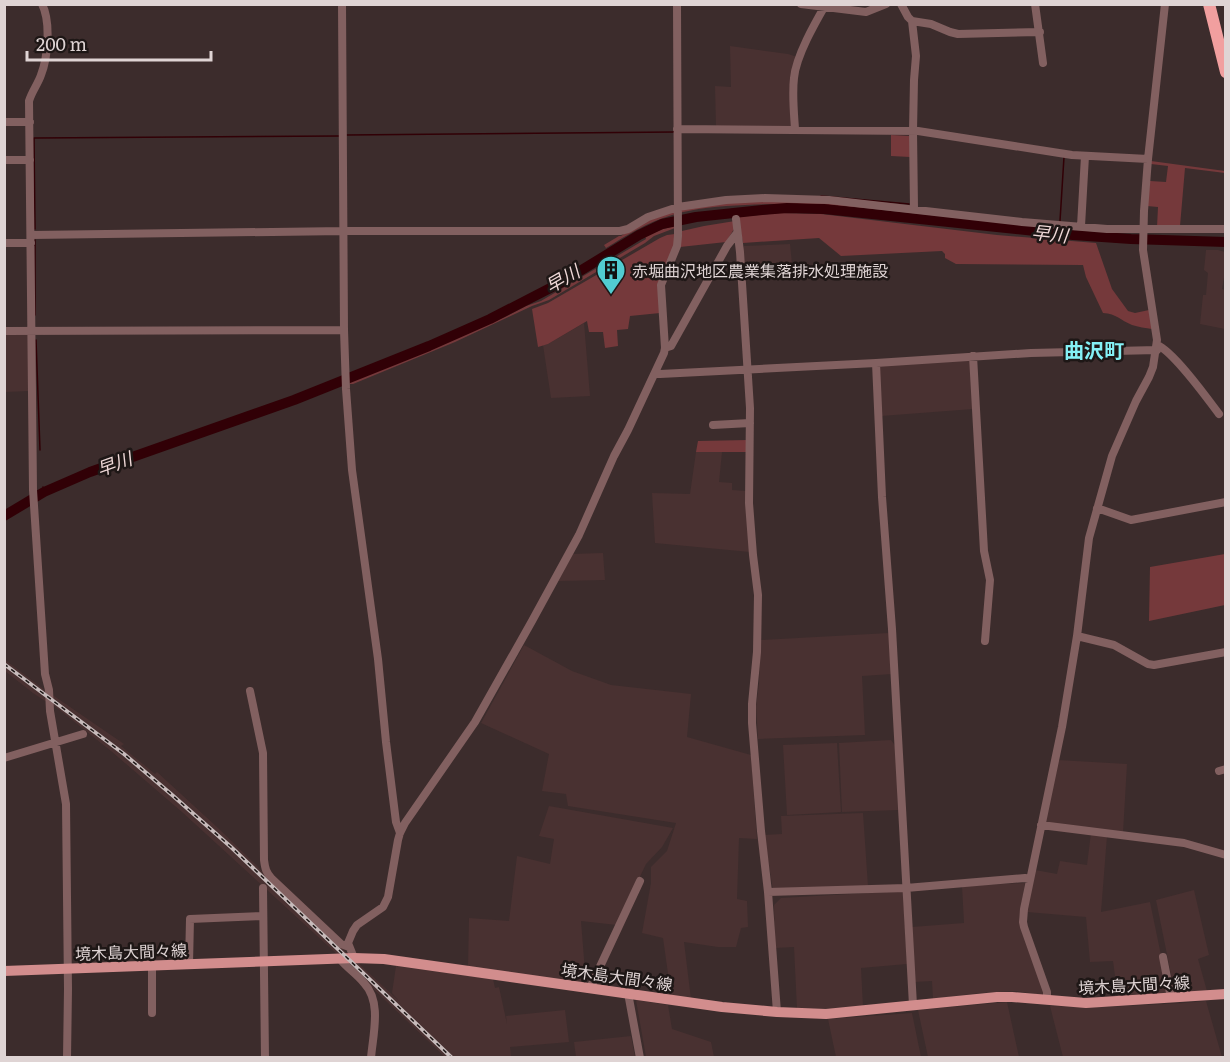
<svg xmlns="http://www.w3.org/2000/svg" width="1230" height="1062" viewBox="0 0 1230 1062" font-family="Literata,'Noto Sans JP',serif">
<rect width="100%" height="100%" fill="#3c2c2c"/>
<!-- built -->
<path fill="#493131" d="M 730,46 L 788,54 L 797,57 L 792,124 L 790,127 L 716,127 L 715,86 L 731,87 Z
M 790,244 L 792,264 L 743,265 L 743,248 L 744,246 Z
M 1206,250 L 1218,250 L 1225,252 L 1225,272 L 1222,289 L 1225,290 L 1225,329 L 1200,324 L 1203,295 L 1206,295 L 1208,273 L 1204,270 Z
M 584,323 L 590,396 L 551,398 L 543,345 L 548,344 Z
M 4,334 L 30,334 L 29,391 L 5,392 Z
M 971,360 L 973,409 L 881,416 L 879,366 Z
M 696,452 L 722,452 L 719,482 L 732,483 L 732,490 L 746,491 L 750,552 L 655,543 L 652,493 L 690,494 Z
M 603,553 L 605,580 L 558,581 L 573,554 Z
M 889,633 L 892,674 L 862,676 L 865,735 L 758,739 L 756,707 L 759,683 L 760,640 Z
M 524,645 L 572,671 L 611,685 L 691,694 L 687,737 L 751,755 L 757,839 L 739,838 L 737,899 L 747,901 L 748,927 L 741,928 L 736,947 L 718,947 L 684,942 L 691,999 L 671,995 L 663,938 L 642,933 L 651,883 L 651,867 L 667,851 L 676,823 L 568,806 L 566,794 L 542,791 L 549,754 L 481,723 Z
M 4,659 L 46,691 L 47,701 L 45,701 L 33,693 L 5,671 Z
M 54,696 L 124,744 L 121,746 L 155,774 L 157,772 L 218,828 L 259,868 L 269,880 L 348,954 L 339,956 L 182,812 L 111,751 L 52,704 L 51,697 Z
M 891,740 L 896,747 L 898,810 L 842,812 L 839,743 Z
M 837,743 L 841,812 L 787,815 L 783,745 Z
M 1058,760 L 1127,764 L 1123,833 L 1044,823 Z
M 549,806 L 673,828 L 662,847 L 646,864 L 617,925 L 581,921 L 586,984 L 468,967 L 469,918 L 509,921 L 517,856 L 550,864 L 554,839 L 539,836 Z
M 863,813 L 868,886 L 773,890 L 764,835 L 782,834 L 781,816 Z
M 1091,833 L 1107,836 L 1101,912 L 1150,902 L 1169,994 L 1118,998 L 1113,961 L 1090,962 L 1086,917 L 1027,912 L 1035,870 L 1057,874 L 1060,861 L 1087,865 Z
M 1025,883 L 1019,918 L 1022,933 L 1044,993 L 1042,995 L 1016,991 L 980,993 L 933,999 L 932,981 L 914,982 L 912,927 L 964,923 L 962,886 Z
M 1194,890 L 1209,955 L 1198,959 L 1207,991 L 1175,994 L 1156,900 Z
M 903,891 L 907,964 L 861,968 L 863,1007 L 827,1010 L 797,1009 L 794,947 L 775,948 L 774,905 L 781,898 Z
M 344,961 L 356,961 L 399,1001 L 392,993 L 396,966 L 493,979 L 495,988 L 499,987 L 507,1024 L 506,1016 L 565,1010 L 569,1042 L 510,1047 L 511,1057 L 445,1057 Z
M 636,1000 L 668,1005 L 672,1029 L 711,1042 L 714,1057 L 646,1057 Z
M 1206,1001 L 1222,1057 L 1063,1057 L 1050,1006 L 1105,1007 L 1184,1003 Z
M 1007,1002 L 1019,1057 L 928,1057 L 918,1010 Z
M 912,1013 L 921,1057 L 836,1057 L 828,1019 Z
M 631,1036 L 635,1057 L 576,1057 L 574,1042 Z"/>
<!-- green -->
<path fill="#75393b" d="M 891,135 L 910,136 L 910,157 L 891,156 Z
M 1151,161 L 1225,171 L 1225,173 L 1185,168 L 1180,226 L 1157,227 L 1158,207 L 1147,206 L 1150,181 L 1166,182 L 1168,166 L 1151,164 Z
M 830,201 L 950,217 C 882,210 814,201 745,205 C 720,206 695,208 672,215 C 648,222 627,235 606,248 L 604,245 L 619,236 L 621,236 L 643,221 L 684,209 L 720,202 Z
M 780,213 L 821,214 L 997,235 L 1096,243 L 1112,289 L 1128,311 L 1135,313 L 1149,310 L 1152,329 C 1146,328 1138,327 1132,325 C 1120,320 1117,314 1103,313 L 1086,277 L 1083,265 L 956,264 L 945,258 L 945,254 L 942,251 L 841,256 L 819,238 L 743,243 L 738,217 Z
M 735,221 L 734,229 L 726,242 L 680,247 L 682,231 L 704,226 Z
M 675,226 L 675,228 L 654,236 L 645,243 L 549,300 L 532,306 L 455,342 L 353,384 L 350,384 L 349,382 L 453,339 L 505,317 L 526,306 L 541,301 L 646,239 L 645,236 L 663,229 Z
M 675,234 L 675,243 L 658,286 L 660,313 L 630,316 L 628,329 L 617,330 L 618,346 L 605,348 L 603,332 L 589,332 L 587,321 L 548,344 L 538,347 L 532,309 L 548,303 L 660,238 L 667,235 Z
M 748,440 L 747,452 L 696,452 L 698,441 Z
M 1225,554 L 1225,605 L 1149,621 L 1150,567 Z"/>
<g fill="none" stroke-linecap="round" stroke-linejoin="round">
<!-- stream -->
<path stroke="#310006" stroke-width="1.5" d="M 347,135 L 674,132
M 821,196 L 909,204
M 1060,221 L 1064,157
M 35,229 L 34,138 L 36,138 L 339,136
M 1073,232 L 1073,235
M 35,240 L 35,315
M 36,340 L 40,450
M 43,487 L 44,492"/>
<!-- river -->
<path stroke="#310006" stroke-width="10" d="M 4,516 L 44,492 L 90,472 L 294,400 L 429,346 L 490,319 L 562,282 L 639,235 L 662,224 L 696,217 L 762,210 L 787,208 L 824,209 L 1073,235 L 1131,239 L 1226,242"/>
<!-- minor -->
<path stroke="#826060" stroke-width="8" d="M 42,4 C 51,22 48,57 41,75 C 38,84 32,91 29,101 L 33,490 L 45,674 L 49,690 L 50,711 L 66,804 L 68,989 L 67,1058
M 342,4 L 344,330 L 346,389 L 352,470 L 378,659 L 386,742 L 396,822 L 400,833
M 801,4 L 866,12 L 886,4
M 901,4 L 908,17 L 912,21 L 931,24 L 950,32 L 958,34 L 1040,32
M 1035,4 L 1043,63
M 912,21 L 916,56 L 914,80 L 913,131 L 914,208
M 4,122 L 30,122
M 677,129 L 918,131 L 1072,155 L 1148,159
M 795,129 C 794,113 792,94 794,78 C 796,56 815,23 826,4
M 4,160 L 30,160
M 736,219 L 740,252 L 750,408 L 749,503 L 753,555 L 758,595 L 757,652 L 752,704 L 752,723 L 761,831 L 768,892 L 777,1012
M 1081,226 L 1085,156
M 31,235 L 344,231 L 620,231 L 628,229 L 648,217 L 678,207 L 726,200 L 765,198 L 829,200 L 1022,222 L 1107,229 L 1226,229
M 4,243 L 31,243
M 4,331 L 344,330
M 1157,345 C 1173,351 1207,398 1219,414
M 665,348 L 671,346 L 727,246 L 737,233
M 973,356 L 984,551 L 990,580 L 985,641
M 876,363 L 882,497 L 892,629 L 913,1005
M 655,373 L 660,374 L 876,363 L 1031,353 L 1157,350
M 713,425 L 750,423
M 1097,508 L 1131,520 L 1226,502
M 1077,636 L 1114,645 L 1148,664 L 1154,665 L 1226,652
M 250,691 L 263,753 L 264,860 C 265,868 266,873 272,879 L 341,944 L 349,947
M 4,758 L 83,734
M 1219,771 L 1226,769
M 1041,825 L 1184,843 L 1226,855
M 263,888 L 265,1058
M 768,892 L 906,888 L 1025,878 L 1030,879
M 1163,957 L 1171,998
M 354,958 L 348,943 L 353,931 L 357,925 L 383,907 L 388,897 L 398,840 L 400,833 L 405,823 L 475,722 L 532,621 L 579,535 L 614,456 L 628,430 L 664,353 L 665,348 L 661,285 L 677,246 L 678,236 L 677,4
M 340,959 C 347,968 357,974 364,983 C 382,1002 373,1034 371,1058
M 189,964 L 190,919 L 263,916
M 590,988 L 640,881
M 628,993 L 640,1058
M 1047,1000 L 1047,992 L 1024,927 L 1023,922 L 1024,909 L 1062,727 L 1077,636 L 1089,538 L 1112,456 L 1136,401 L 1149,377 L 1153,367 L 1157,340 L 1143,250 L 1144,211 L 1148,159 L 1165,4
M 152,1013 L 152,965"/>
<!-- major -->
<path stroke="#d28d8d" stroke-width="10" d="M 4,971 L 354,958 L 384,959 L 722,1007 L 777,1012 L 826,1014 L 997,997 L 1012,997 L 1086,1003 L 1226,994"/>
<!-- highway -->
<path stroke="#f19f9f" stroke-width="12" d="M 1209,4 L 1226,72"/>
<!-- rail casing -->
<g stroke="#c7bbbb" stroke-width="4">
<path id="rail" d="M 4,664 L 124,754 L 171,794 L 231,847 L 452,1058"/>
</g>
<!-- rail -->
<use href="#rail" stroke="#1e1716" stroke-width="1.5" stroke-dasharray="4.5" stroke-linecap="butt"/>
</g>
<!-- icons -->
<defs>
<g id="building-pin" transform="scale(1.5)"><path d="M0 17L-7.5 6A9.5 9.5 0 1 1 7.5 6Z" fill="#51ccd1" stroke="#1e1716"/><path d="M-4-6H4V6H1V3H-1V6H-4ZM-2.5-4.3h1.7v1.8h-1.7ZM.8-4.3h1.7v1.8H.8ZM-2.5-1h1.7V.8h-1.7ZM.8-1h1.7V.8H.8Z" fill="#111"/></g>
</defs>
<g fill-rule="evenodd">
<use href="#building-pin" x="611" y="270"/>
</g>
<g text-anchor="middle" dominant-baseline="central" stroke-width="5" stroke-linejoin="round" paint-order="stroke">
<!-- poi labels -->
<g font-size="16" fill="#dfd4d4" stroke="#1e1716" text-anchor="start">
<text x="632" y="270">赤堀曲沢地区農業集落排水処理施設</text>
</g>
<!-- street labels -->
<g font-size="16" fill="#dfd4d4" stroke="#1e1716">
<text transform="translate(131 951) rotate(-2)">境木島大間々線</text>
<text transform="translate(617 976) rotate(8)">境木島大間々線</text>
<text transform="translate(1134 984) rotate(-3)">境木島大間々線</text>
</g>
<!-- water labels -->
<g font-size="18" font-style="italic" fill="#f0d9d8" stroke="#1e1716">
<text transform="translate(1050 233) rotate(6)">早川</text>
<text transform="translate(562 278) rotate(-30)">早川</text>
<text transform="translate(114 463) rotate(-20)">早川</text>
</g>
<!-- quarter labels -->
<g font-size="20" font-weight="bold" fill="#84f0f5" stroke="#1e1716">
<text x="1094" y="349">曲沢町</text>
</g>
</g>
<!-- border -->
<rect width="1230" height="1062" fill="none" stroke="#dfd4d4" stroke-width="12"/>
<!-- scale -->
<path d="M27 51v9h184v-9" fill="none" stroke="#dfd4d4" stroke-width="3"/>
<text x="36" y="51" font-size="18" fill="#dfd4d4" stroke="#1e1716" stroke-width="4.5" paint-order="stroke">200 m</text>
</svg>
